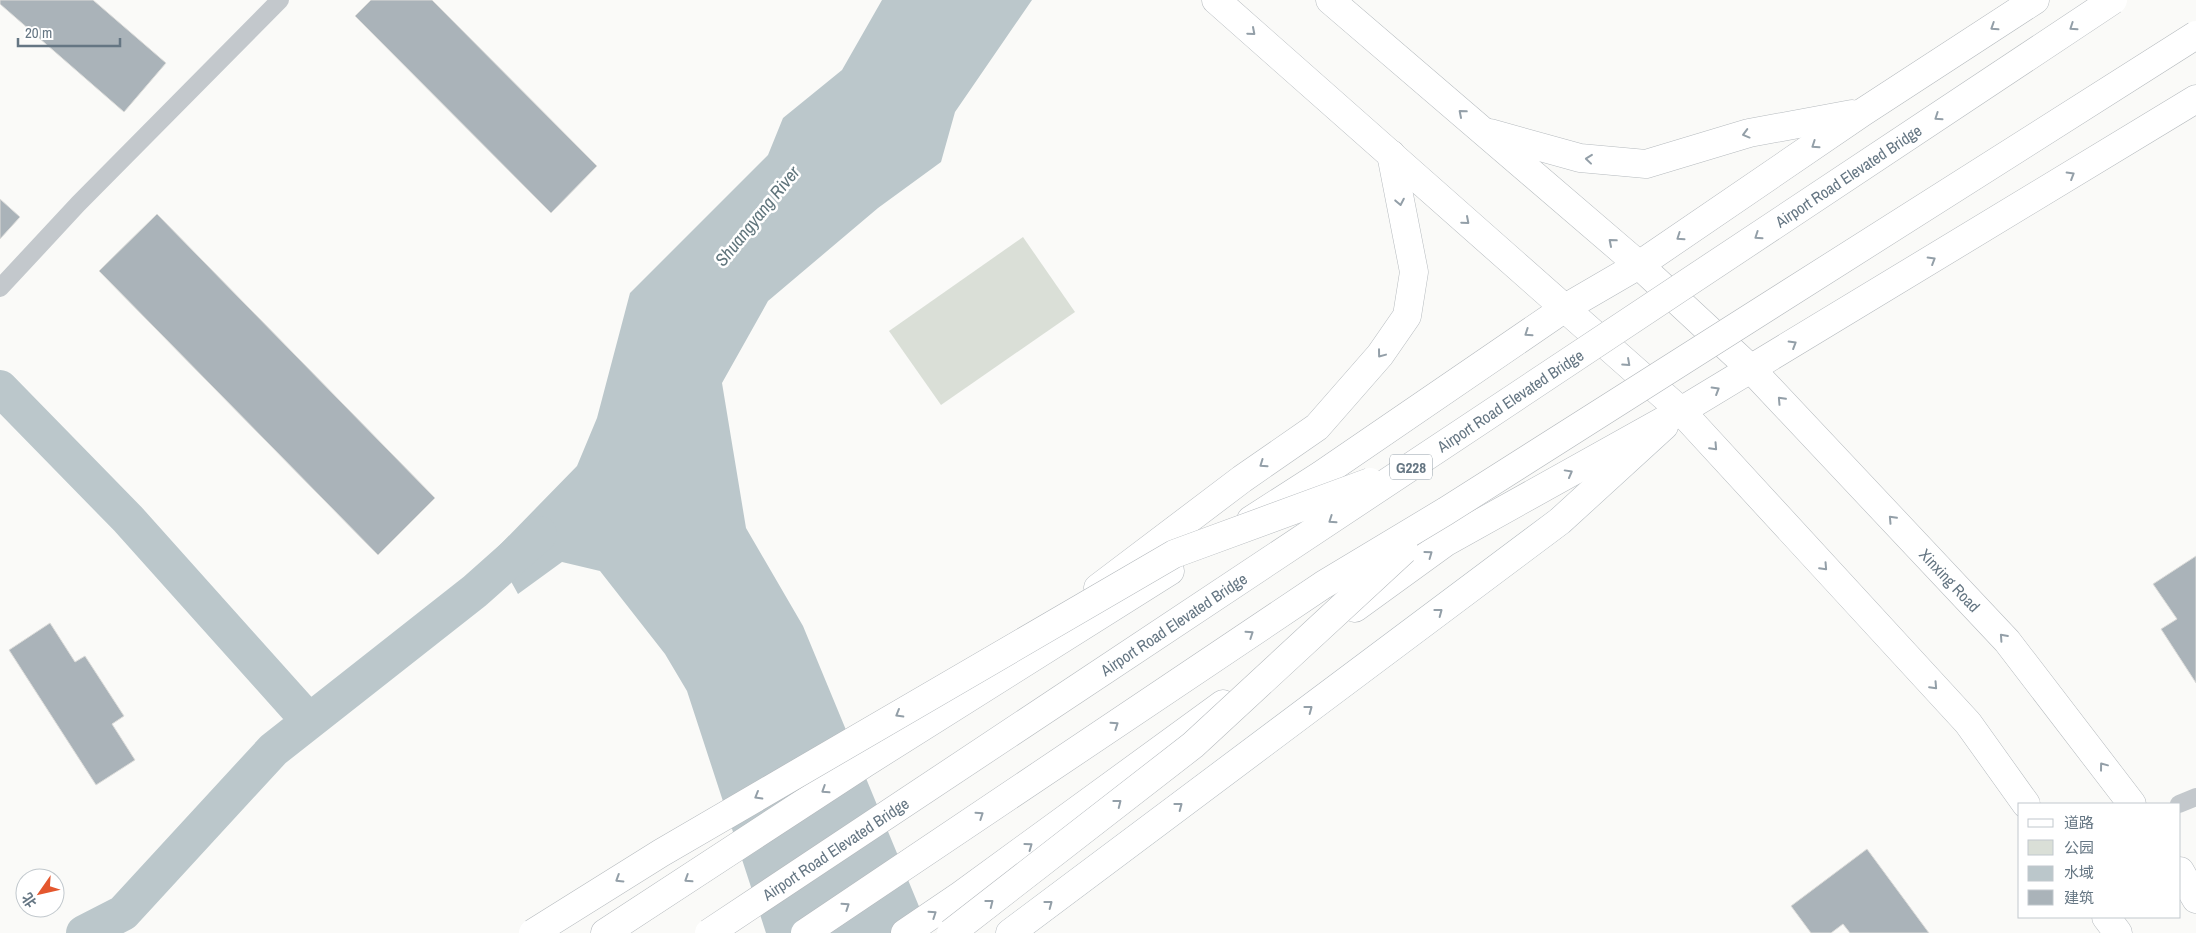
<svg xmlns="http://www.w3.org/2000/svg" width="2196" height="933" viewBox="0 0 2196 933" font-family="'Archivo Narrow','Noto Sans SC',sans-serif">
<rect width="100%" height="100%" fill="#fafaf8"/>
<!-- green -->
<path fill="#dadfd7" d="M 1023,237 L 1075,312 L 941,405 L 889,331 Z"/>
<!-- water -->
<path fill="#bbc7cb" d="M 882,0 L 1032,0 L 955,112 L 941,162 L 878,208 L 768,301 L 722,383 L 746,528 L 803,626 L 930,933 L 766,933 L 687,691 L 665,654 L 600,571 L 562,562 L 518,594 L 494,551 L 577,466 L 597,418 L 630,293 L 768,155 L 783,118 L 842,70 Z"/>
<g fill="none" stroke-linecap="round" stroke-linejoin="round">
<!-- canal -->
<path stroke="#bbc7cb" stroke-width="36" d="M 0,388 L 128,519 L 309,721
M 84,933 L 123,913 L 273,750 L 475,591 L 539,534"/>
</g>
<!-- building -->
<path fill="#aab3b9" stroke="#dcdcda" d="M 0,0 L 93,0 L 166,63 L 124,112 L 0,4 Z
M 371,0 L 432,0 L 597,166 L 551,213 L 355,16 Z
M 0,199 L 20,217 L 0,239 Z
M 157,214 L 435,498 L 378,555 L 99,271 Z
M 2196,556 L 2196,683 L 2161,629 L 2177,619 L 2153,584 Z
M 50,623 L 75,662 L 85,656 L 124,716 L 112,724 L 135,760 L 96,785 L 9,650 Z
M 1867,849 L 1929,933 L 1850,933 L 1843,924 L 1831,933 L 1811,933 L 1791,906 Z"/>
<g fill="none" stroke-linecap="round" stroke-linejoin="round">
<!-- secondary casing -->
<g stroke="#b3babf" stroke-width="29">
<path id="secondary" d="M 1010,933 L 1560,521 L 1664,426"/>
</g>
<!-- primary casing -->
<g stroke="#b5babe" stroke-width="29">
<g id="primary">
<path d="M 1216,0 L 1681,411 L 1968,723 L 2026,804"/>
<path id="s1" d="M 1330,0 L 1639,265 L 1751,369 L 2007,641 L 2132,804"/>
<path d="M 1490,133 L 1580,158 L 1646,164 L 1749,133 L 1852,114"/>
<path d="M 1251,520 L 1321,475 L 1565,308 L 1639,265 L 1863,112 L 2035,0"/>
<path d="M 1098,588 L 1242,479 L 1317,427 L 1380,355 L 1407,316 L 1414,272 L 1391,154"/>
<path d="M 1355,608 L 1446,542 L 1681,411 L 2196,99"/>
<path d="M 2180,871 L 2196,899"/>
<path d="M 2106,917 L 2118,933"/>
<path d="M 605,933 L 865,763 L 1170,571"/>
<path d="M 905,933 L 961,895 L 1223,704"/>
</g>
</g>
<!-- service -->
<path stroke="#c3c8cc" stroke-width="18" d="M 0,288 L 78,204 L 280,0
M 2179,804 L 2196,797"/>
<!-- secondary -->
<use href="#secondary" stroke="#fff" stroke-width="28"/>
<!-- primary -->
<use href="#primary" stroke="#fff" stroke-width="28"/>
<!-- trunk-bridge casing -->
<g stroke="#b4b9bd" stroke-width="29" stroke-linecap="butt">
<g id="trunk-bridge">
<path d="M 533,933 L 661,853 L 1174,554 L 1370,482"/>
<path id="s2" d="M 709,933 L 2113,0"/>
<path d="M 805,933 L 1323,585 L 1446,511 L 2196,35"/>
<path d="M 951,933 L 1193,745 L 1404,550"/>
</g>
</g>
<!-- trunk-bridge -->
<use href="#trunk-bridge" stroke="#fff" stroke-width="28"/>
</g>
<!-- one-way arrows -->
<defs><path id="oneway-chevron" d="M-2-3.5L2.5 0L-2 3.5" fill="none" stroke-width="1.6" stroke-linecap="round" stroke-linejoin="round" transform="scale(1.25)"/></defs>
<g stroke="#939fa8">
<use href="#oneway-chevron" transform="translate(1994 27) rotate(147)"/>
<use href="#oneway-chevron" transform="translate(2073 27) rotate(146)"/>
<use href="#oneway-chevron" transform="translate(1252 32) rotate(41)"/>
<use href="#oneway-chevron" transform="translate(1462 113) rotate(-139)"/>
<use href="#oneway-chevron" transform="translate(1938 117) rotate(146)"/>
<use href="#oneway-chevron" transform="translate(1746 134) rotate(165)"/>
<use href="#oneway-chevron" transform="translate(1815 145) rotate(146)"/>
<use href="#oneway-chevron" transform="translate(1589 159) rotate(-174)"/>
<use href="#oneway-chevron" transform="translate(2071 175) rotate(-31)"/>
<use href="#oneway-chevron" transform="translate(1400 202) rotate(79)"/>
<use href="#oneway-chevron" transform="translate(1466 221) rotate(41)"/>
<use href="#oneway-chevron" transform="translate(1758 236) rotate(146)"/>
<use href="#oneway-chevron" transform="translate(1680 237) rotate(146)"/>
<use href="#oneway-chevron" transform="translate(1612 242) rotate(-139)"/>
<use href="#oneway-chevron" transform="translate(1932 260) rotate(-31)"/>
<use href="#oneway-chevron" transform="translate(1528 333) rotate(146)"/>
<use href="#oneway-chevron" transform="translate(1793 344) rotate(-31)"/>
<use href="#oneway-chevron" transform="translate(1381 354) rotate(127)"/>
<use href="#oneway-chevron" transform="translate(1627 363) rotate(42)"/>
<use href="#oneway-chevron" transform="translate(1716 390) rotate(-31)"/>
<use href="#oneway-chevron" transform="translate(1781 400) rotate(-133)"/>
<use href="#oneway-chevron" transform="translate(1714 447) rotate(47)"/>
<use href="#oneway-chevron" transform="translate(1263 464) rotate(145)"/>
<use href="#oneway-chevron" transform="translate(1569 473) rotate(-29)"/>
<use href="#oneway-chevron" transform="translate(1892 519) rotate(-133)"/>
<use href="#oneway-chevron" transform="translate(1332 520) rotate(146)"/>
<use href="#oneway-chevron" transform="translate(1429 554) rotate(-36)"/>
<use href="#oneway-chevron" transform="translate(1824 567) rotate(47)"/>
<use href="#oneway-chevron" transform="translate(1439 612) rotate(-37)"/>
<use href="#oneway-chevron" transform="translate(1250 634) rotate(-34)"/>
<use href="#oneway-chevron" transform="translate(2003 637) rotate(-132)"/>
<use href="#oneway-chevron" transform="translate(1934 686) rotate(47)"/>
<use href="#oneway-chevron" transform="translate(1309 709) rotate(-37)"/>
<use href="#oneway-chevron" transform="translate(899 714) rotate(150)"/>
<use href="#oneway-chevron" transform="translate(1115 725) rotate(-34)"/>
<use href="#oneway-chevron" transform="translate(2103 766) rotate(-127)"/>
<use href="#oneway-chevron" transform="translate(825 790) rotate(147)"/>
<use href="#oneway-chevron" transform="translate(758 796) rotate(150)"/>
<use href="#oneway-chevron" transform="translate(1118 803) rotate(-38)"/>
<use href="#oneway-chevron" transform="translate(1179 806) rotate(-37)"/>
<use href="#oneway-chevron" transform="translate(980 815) rotate(-34)"/>
<use href="#oneway-chevron" transform="translate(1029 846) rotate(-36)"/>
<use href="#oneway-chevron" transform="translate(619 879) rotate(148)"/>
<use href="#oneway-chevron" transform="translate(688 879) rotate(147)"/>
<use href="#oneway-chevron" transform="translate(990 903) rotate(-38)"/>
<use href="#oneway-chevron" transform="translate(1049 904) rotate(-37)"/>
<use href="#oneway-chevron" transform="translate(846 906) rotate(-34)"/>
<use href="#oneway-chevron" transform="translate(933 914) rotate(-34)"/>
</g>
<g text-anchor="middle" dominant-baseline="central" stroke-width="5" stroke-linejoin="round" paint-order="stroke">
<!-- shield labels -->
<rect fill="#fff" stroke="#939fa8" stroke-width="1" x="1390" y="454.5" width="42" height="25" rx="4"/>
<g font-size="15" font-weight="bold" fill="#657683">
<text x="1411" y="467">G228</text>
</g>
<!-- street labels -->
<g font-size="16" fill="#657683" stroke="#fff">
<text stroke="none"><textPath href="#s2" startOffset="1368">Airport Road Elevated Bridge</textPath></text>
<text stroke="none"><textPath href="#s2" startOffset="962">Airport Road Elevated Bridge</textPath></text>
<text stroke="none"><textPath href="#s1" startOffset="850">Xinxing Road</textPath></text>
<text stroke="none"><textPath href="#s2" startOffset="558">Airport Road Elevated Bridge</textPath></text>
<text stroke="none"><textPath href="#s2" startOffset="152">Airport Road Elevated Bridge</textPath></text>
</g>
<!-- water labels -->
<g font-size="18" font-style="italic" fill="#60757c" stroke="#fff">
<text transform="translate(757 216) rotate(-51)">Shuangyang River</text>
</g>
</g>
<!-- legend -->
<rect x="2018" y="803" width="162" height="115" fill="#ffffff" stroke="#c1c8cd"/>
<rect x="2028" y="819" width="25" height="8" fill="#ffffff" stroke="#c1c8cd"/>
<text x="2064" y="828" font-size="15" fill="#657683">道路</text>
<rect x="2028" y="840" width="25" height="15" fill="#dadfd7" stroke="#c1c8cd"/>
<text x="2064" y="853" font-size="15" fill="#657683">公园</text>
<rect x="2028" y="866" width="25" height="15" fill="#bbc7cb" stroke="#c1c8cd"/>
<text x="2064" y="878" font-size="15" fill="#657683">水域</text>
<rect x="2028" y="890" width="25" height="15" fill="#aab3b9" stroke="#c1c8cd"/>
<text x="2064" y="903" font-size="15" fill="#657683">建筑</text>
<!-- north arrow -->
<g transform="translate(40 893) rotate(236)"><circle r="24" fill="#ffffff" stroke="#c1c8cd"/>
<path d="M0-4L9 19L0 12L-9 19Z" fill="#e4572e"/>
<text y="-8" font-size="14" font-weight="bold" text-anchor="middle" fill="#657683">北</text>
</g>
<!-- scale -->
<path d="M18 38v8h102v-8" fill="none" stroke="#657683" stroke-width="2.5"/>
<text x="25" y="38" font-size="15" fill="#657683" stroke="#ffffff" stroke-width="4" paint-order="stroke">20 m</text>
</svg>
